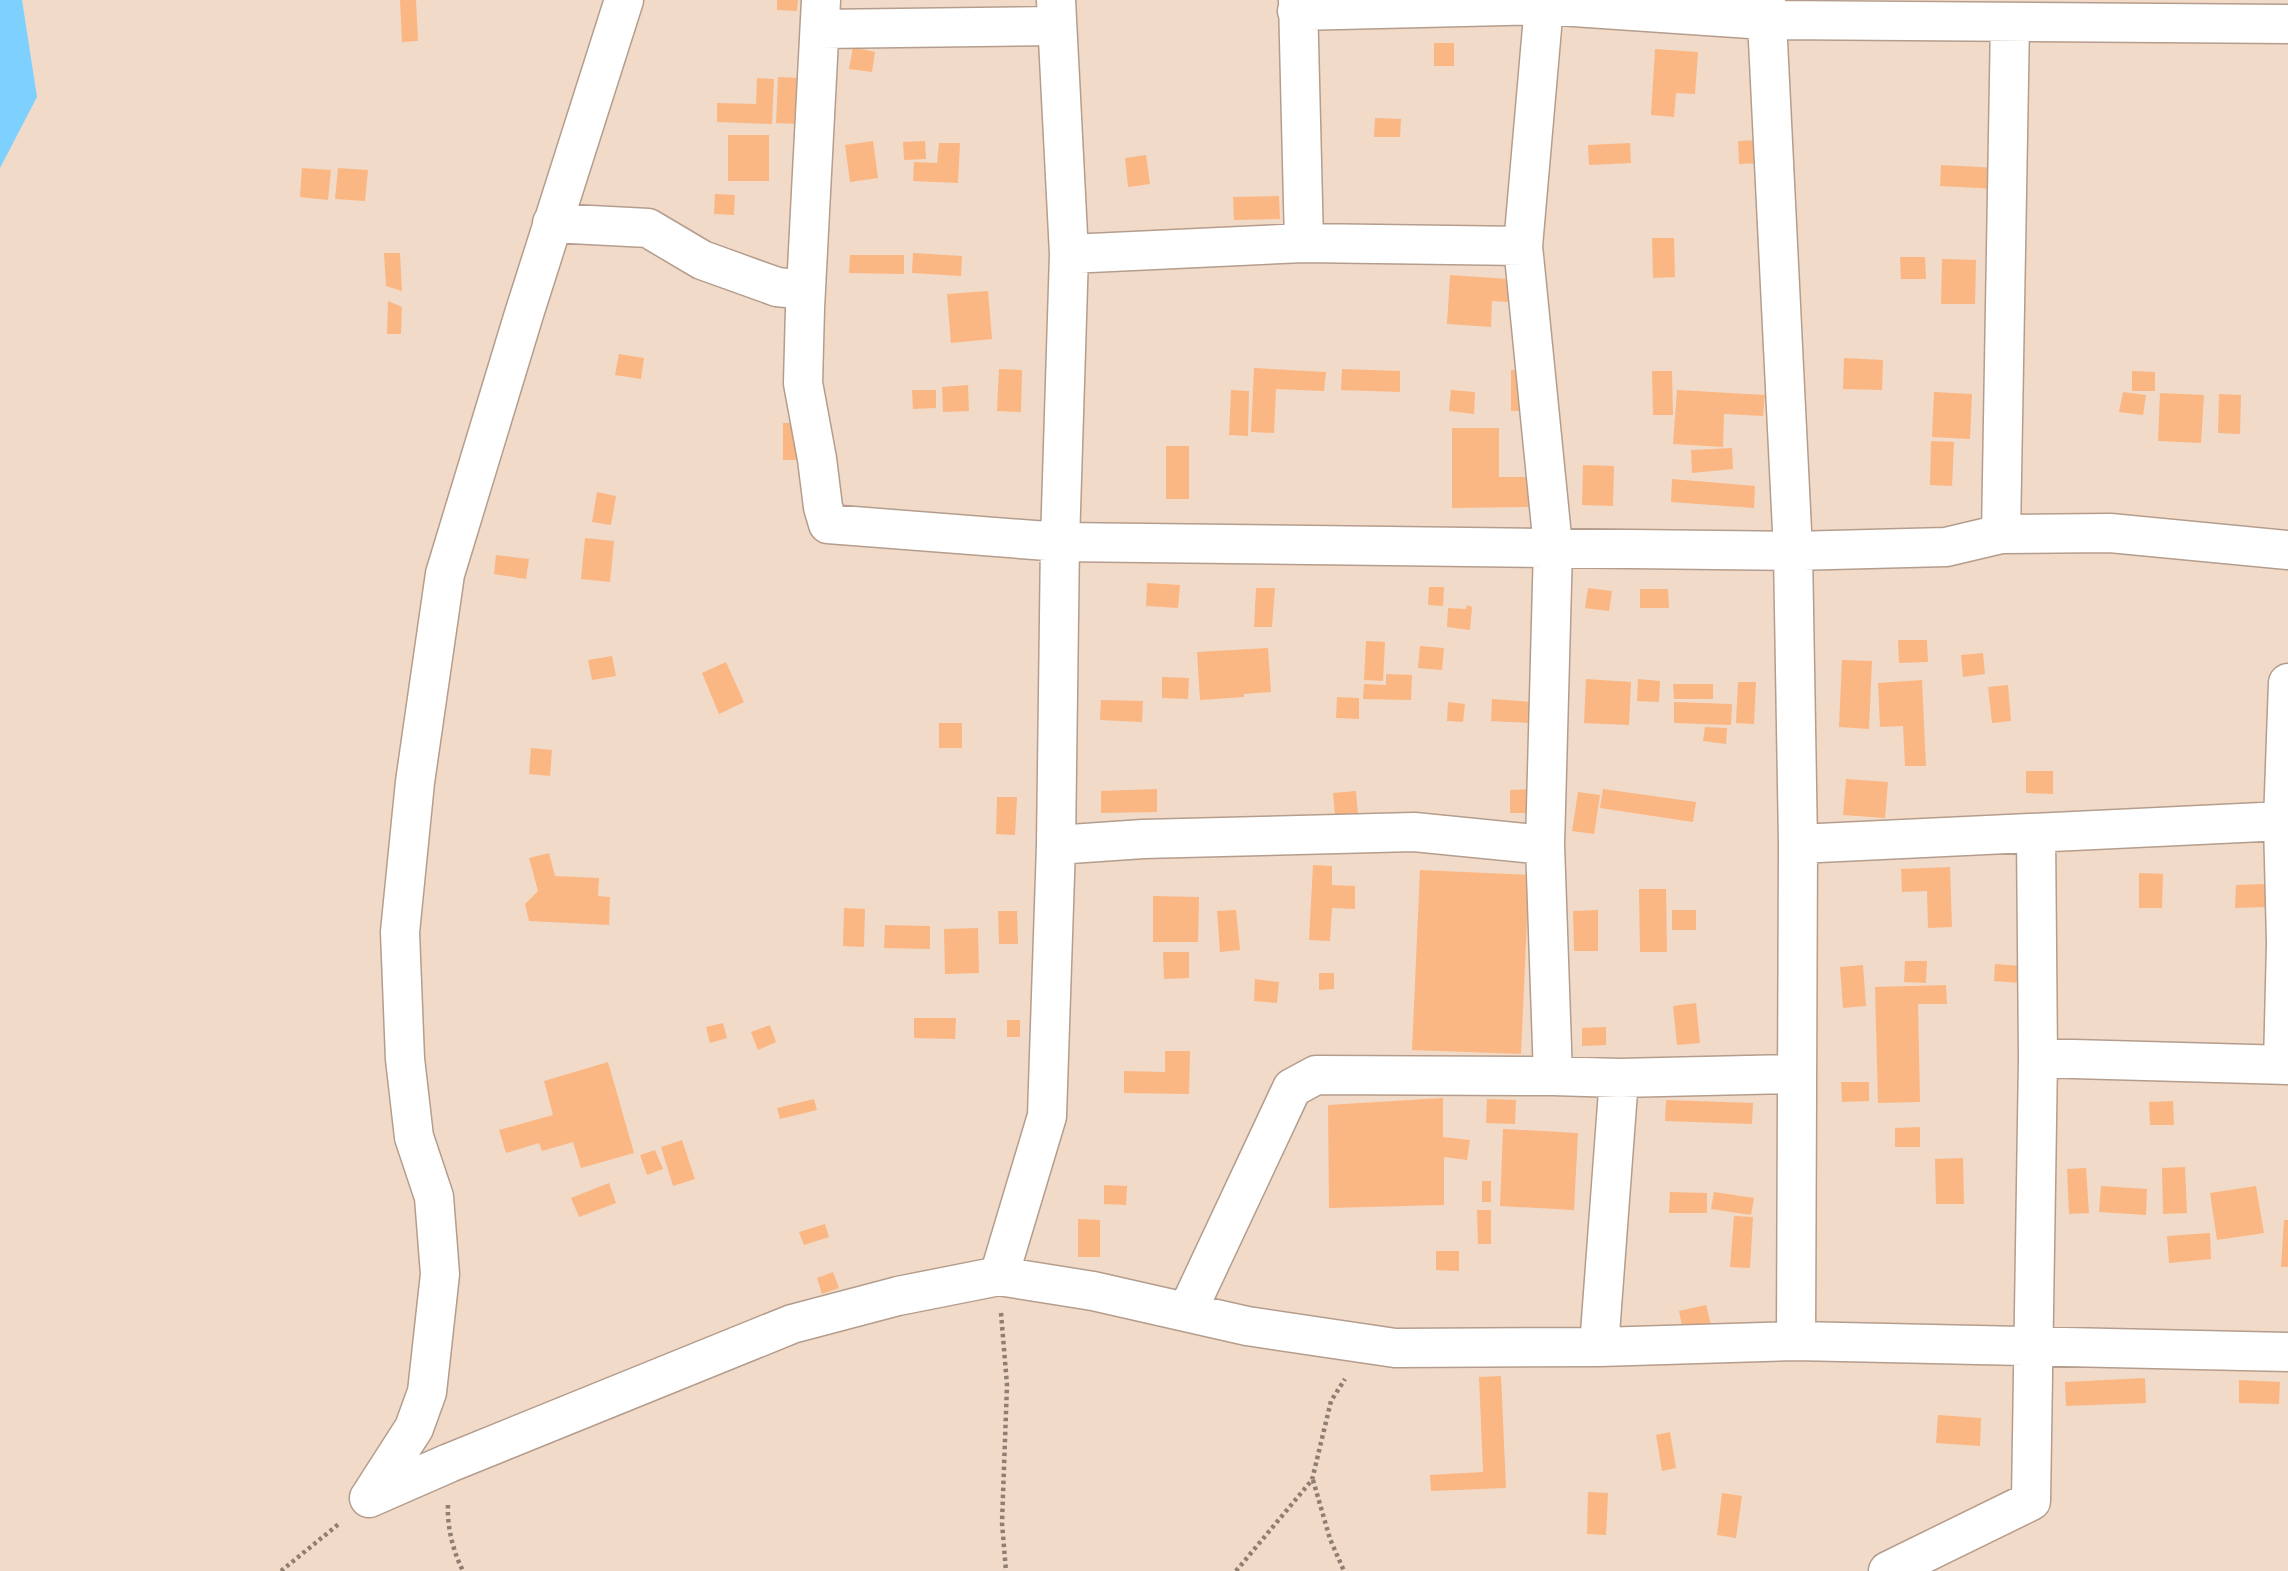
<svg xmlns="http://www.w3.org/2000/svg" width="2288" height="1571" viewBox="0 0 2288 1571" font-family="'Alegreya Sans',sans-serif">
<rect width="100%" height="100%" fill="#f2dac8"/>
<!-- water -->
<path fill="#7ed0fe" d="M 0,0 L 22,0 L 37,97 L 0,168 Z"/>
<!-- building -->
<path fill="#fab783" d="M 400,0 L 416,0 L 418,41 L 402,42 Z
M 777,0 L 798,0 L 797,11 L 777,10 Z
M 1434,43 L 1454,43 L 1454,66 L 1434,66 Z
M 853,47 L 875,52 L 872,72 L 849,69 Z
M 1655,49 L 1698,52 L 1695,94 L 1676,93 L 1674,117 L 1651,115 Z
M 778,77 L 800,78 L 798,124 L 776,123 Z
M 757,78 L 774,79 L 772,124 L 717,122 L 717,103 L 756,104 Z
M 1375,118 L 1401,119 L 1400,137 L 1374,137 Z
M 728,135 L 769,135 L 769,181 L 728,181 Z
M 1760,140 L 1762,163 L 1739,164 L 1738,141 Z
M 873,141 L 878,178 L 850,182 L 845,145 Z
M 925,141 L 926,159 L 904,160 L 903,142 Z
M 939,143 L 960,143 L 958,183 L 913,181 L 914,162 L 937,163 Z
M 1630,143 L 1631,163 L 1589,165 L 1588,145 Z
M 1146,155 L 1150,184 L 1128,187 L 1125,158 Z
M 1941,165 L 2017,169 L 2016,190 L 1940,186 Z
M 302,168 L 331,170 L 328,200 L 300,197 Z
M 338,168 L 368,170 L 365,201 L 335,199 Z
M 715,194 L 735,195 L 734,215 L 714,214 Z
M 1279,196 L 1280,219 L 1234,220 L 1233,197 Z
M 1652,238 L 1674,238 L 1675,277 L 1653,278 Z
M 384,253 L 400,253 L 402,291 L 386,286 Z
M 913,253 L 962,256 L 961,276 L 912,273 Z
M 850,255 L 904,255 L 904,274 L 849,273 Z
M 1900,257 L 1925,257 L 1926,279 L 1901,279 Z
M 1942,259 L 1976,260 L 1975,304 L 1941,304 Z
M 1450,275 L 1509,279 L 1508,302 L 1492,301 L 1491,327 L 1447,324 Z
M 988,291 L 992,339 L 951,343 L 947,294 Z
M 388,301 L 402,307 L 401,334 L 387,334 Z
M 619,354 L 644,358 L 641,379 L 615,375 Z
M 1844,358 L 1883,360 L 1882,390 L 1843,389 Z
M 1254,368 L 1326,372 L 1324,391 L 1276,389 L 1274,433 L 1251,432 Z
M 999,369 L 1022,370 L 1021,412 L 997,411 Z
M 1342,369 L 1400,371 L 1400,392 L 1341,390 Z
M 1511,370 L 1536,370 L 1535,411 L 1511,411 Z
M 1652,371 L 1672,371 L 1673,415 L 1653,415 Z
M 2132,371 L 2155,372 L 2155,391 L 2132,391 Z
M 968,385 L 969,411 L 943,412 L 942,387 Z
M 912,390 L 936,390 L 936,408 L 913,409 Z
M 1231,390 L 1249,391 L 1248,436 L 1229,435 Z
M 1451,390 L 1475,392 L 1474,414 L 1449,411 Z
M 1677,390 L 1765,395 L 1763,416 L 1724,414 L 1723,447 L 1673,444 Z
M 1934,392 L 1972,394 L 1970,439 L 1932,437 Z
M 2123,392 L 2146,395 L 2143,415 L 2119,412 Z
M 2160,393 L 2204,395 L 2201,443 L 2158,441 Z
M 2219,394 L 2241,395 L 2240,434 L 2218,433 Z
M 783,423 L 802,423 L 802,460 L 783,460 Z
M 1452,428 L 1499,428 L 1499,477 L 1533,477 L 1533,507 L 1452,508 Z
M 1931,441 L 1954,442 L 1952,486 L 1930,485 Z
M 1166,446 L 1189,446 L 1189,499 L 1166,499 Z
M 1732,448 L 1733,469 L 1692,473 L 1691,450 Z
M 1583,465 L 1614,466 L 1613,506 L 1582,505 Z
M 1672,479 L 1755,486 L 1754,508 L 1671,502 Z
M 597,492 L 616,496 L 611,525 L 592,522 Z
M 585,538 L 614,541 L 610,582 L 581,579 Z
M 496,555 L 529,559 L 526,579 L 494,574 Z
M 1147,583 L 1180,585 L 1178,608 L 1146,606 Z
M 1429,587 L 1444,587 L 1443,606 L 1428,605 Z
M 1256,588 L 1275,588 L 1272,627 L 1254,627 Z
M 1588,588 L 1612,591 L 1609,611 L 1585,608 Z
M 1640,589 L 1668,589 L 1669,608 L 1640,608 Z
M 1467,605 L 1472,607 L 1470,630 L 1447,627 L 1448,608 L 1466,609 Z
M 1898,640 L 1927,640 L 1928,662 L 1899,663 Z
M 1366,641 L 1385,642 L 1383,681 L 1364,680 Z
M 1420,646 L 1444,648 L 1442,670 L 1418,668 Z
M 1268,648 L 1271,692 L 1244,694 L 1244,697 L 1200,700 L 1197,652 Z
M 1983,653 L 1985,674 L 1963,677 L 1961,655 Z
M 612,656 L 616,676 L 592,680 L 588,660 Z
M 1842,660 L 1872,661 L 1869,729 L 1839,727 Z
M 726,662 L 744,702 L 719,714 L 702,673 Z
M 1386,674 L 1412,675 L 1411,700 L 1363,699 L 1364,684 L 1386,685 Z
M 1162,677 L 1189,678 L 1188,699 L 1162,698 Z
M 1586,679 L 1631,682 L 1629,725 L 1584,723 Z
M 1638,679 L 1660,681 L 1659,702 L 1637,701 Z
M 1922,680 L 1926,766 L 1905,766 L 1903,726 L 1880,727 L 1878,683 Z
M 1738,682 L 1756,682 L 1754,724 L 1736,723 Z
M 1673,684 L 1713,684 L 1713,699 L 1674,699 Z
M 2008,685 L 2011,721 L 1992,723 L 1988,687 Z
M 1337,697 L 1359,698 L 1359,719 L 1336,718 Z
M 1492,699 L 1531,702 L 1529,723 L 1491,721 Z
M 1101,700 L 1143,701 L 1142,722 L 1100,720 Z
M 1448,702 L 1465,704 L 1463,722 L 1447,721 Z
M 1674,702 L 1732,704 L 1731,725 L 1674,723 Z
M 939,723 L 962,723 L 962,748 L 939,748 Z
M 1705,727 L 1727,728 L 1726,744 L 1703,741 Z
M 531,748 L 552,750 L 550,776 L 529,774 Z
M 2026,771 L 2053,771 L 2053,794 L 2026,793 Z
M 1846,779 L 1888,782 L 1885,818 L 1843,815 Z
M 1157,789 L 1157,812 L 1101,813 L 1101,791 Z
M 1533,789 L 1533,813 L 1510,813 L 1510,790 Z
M 1603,789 L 1696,802 L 1693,822 L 1600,808 Z
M 1356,791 L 1358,814 L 1335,816 L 1333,793 Z
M 1578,792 L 1600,795 L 1594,834 L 1572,831 Z
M 997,797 L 1017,797 L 1015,835 L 996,834 Z
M 549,853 L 555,876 L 599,878 L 598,896 L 610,897 L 609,925 L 529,921 L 525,904 L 538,891 L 529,858 Z
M 1313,865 L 1332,866 L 1332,885 L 1355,886 L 1355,909 L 1332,908 L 1330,941 L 1309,940 Z
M 1950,867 L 1952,927 L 1928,928 L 1927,891 L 1902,892 L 1901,869 Z
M 1420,870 L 1529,875 L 1521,1054 L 1412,1050 Z
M 2139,873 L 2163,874 L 2162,908 L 2139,908 Z
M 2265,884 L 2265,907 L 2235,908 L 2236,885 Z
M 1639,889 L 1666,889 L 1667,952 L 1640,952 Z
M 1153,896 L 1199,897 L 1198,942 L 1153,942 Z
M 844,908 L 865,909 L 864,947 L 843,946 Z
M 1236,910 L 1240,950 L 1220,952 L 1217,911 Z
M 1598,910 L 1598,951 L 1574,951 L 1573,911 Z
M 1672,910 L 1696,910 L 1696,930 L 1672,930 Z
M 998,911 L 1017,911 L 1018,944 L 999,944 Z
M 885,925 L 930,926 L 930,949 L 884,948 Z
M 978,928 L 979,973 L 945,974 L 944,929 Z
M 1163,952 L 1189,952 L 1189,978 L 1164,979 Z
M 1905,961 L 1927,961 L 1926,983 L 1904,982 Z
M 1995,964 L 2022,966 L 2021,983 L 1994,981 Z
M 1863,965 L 1866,1006 L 1843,1008 L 1840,967 Z
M 1319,973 L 1334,973 L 1334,989 L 1319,990 Z
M 1255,979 L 1279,982 L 1277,1003 L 1254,1001 Z
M 1946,985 L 1947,1004 L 1918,1004 L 1920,1102 L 1878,1103 L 1875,987 Z
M 1696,1003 L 1700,1043 L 1677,1045 L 1673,1006 Z
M 914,1018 L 956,1018 L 955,1039 L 914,1038 Z
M 1007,1020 L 1020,1020 L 1020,1037 L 1007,1037 Z
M 723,1023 L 727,1038 L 710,1043 L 706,1027 Z
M 770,1025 L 776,1042 L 758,1050 L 751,1032 Z
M 1606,1027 L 1606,1045 L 1582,1046 L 1582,1028 Z
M 1165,1051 L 1190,1051 L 1189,1094 L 1124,1093 L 1124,1071 L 1165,1072 Z
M 608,1062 L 634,1153 L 581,1168 L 573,1142 L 542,1151 L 539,1143 L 506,1153 L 499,1130 L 553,1115 L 544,1081 Z
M 1841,1082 L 1869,1082 L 1869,1101 L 1842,1102 Z
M 1443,1098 L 1443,1137 L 1470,1140 L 1467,1160 L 1444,1157 L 1444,1205 L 1329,1208 L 1328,1105 Z
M 814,1099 L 817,1110 L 780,1119 L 777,1108 Z
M 1487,1099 L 1516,1100 L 1515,1124 L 1486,1123 Z
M 1666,1100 L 1753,1103 L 1752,1124 L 1665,1121 Z
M 2173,1101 L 2174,1125 L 2150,1125 L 2149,1102 Z
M 1920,1127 L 1920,1147 L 1895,1147 L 1895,1128 Z
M 1503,1129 L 1578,1133 L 1574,1210 L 1500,1206 Z
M 682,1140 L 695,1179 L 673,1186 L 661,1147 Z
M 655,1150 L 663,1169 L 647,1175 L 640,1155 Z
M 1963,1158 L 1964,1204 L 1936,1204 L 1935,1159 Z
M 2185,1167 L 2187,1213 L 2163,1214 L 2162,1168 Z
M 2086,1168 L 2089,1213 L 2069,1214 L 2067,1169 Z
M 1482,1181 L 1491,1181 L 1491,1202 L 1482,1202 Z
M 609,1183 L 616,1203 L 579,1217 L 571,1198 Z
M 1104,1185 L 1127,1186 L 1126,1205 L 1104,1204 Z
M 2101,1186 L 2147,1189 L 2146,1215 L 2099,1212 Z
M 2256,1186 L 2264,1233 L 2217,1240 L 2210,1193 Z
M 1670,1192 L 1707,1193 L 1707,1213 L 1669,1213 Z
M 1714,1192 L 1754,1198 L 1751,1215 L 1711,1209 Z
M 1477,1210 L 1491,1210 L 1491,1244 L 1478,1244 Z
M 1734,1216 L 1753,1217 L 1750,1268 L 1730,1267 Z
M 1078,1219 L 1100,1220 L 1100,1257 L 1078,1257 Z
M 2284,1220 L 2288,1220 L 2288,1267 L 2281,1267 Z
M 825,1224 L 829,1237 L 804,1245 L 799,1232 Z
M 2210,1233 L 2211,1259 L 2169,1263 L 2167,1236 Z
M 1436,1251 L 1459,1251 L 1459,1271 L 1436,1270 Z
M 833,1272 L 839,1288 L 822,1294 L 817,1278 Z
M 1706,1305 L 1711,1325 L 1683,1331 L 1679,1311 Z
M 1501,1376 L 1506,1488 L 1431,1491 L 1430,1475 L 1483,1472 L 1479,1377 Z
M 2145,1378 L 2146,1403 L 2066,1406 L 2065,1382 Z
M 2239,1380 L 2280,1382 L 2279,1404 L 2239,1403 Z
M 1938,1415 L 1981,1418 L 1980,1446 L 1936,1443 Z
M 1670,1432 L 1676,1468 L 1662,1471 L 1656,1435 Z
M 1588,1492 L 1608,1493 L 1606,1535 L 1587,1534 Z
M 1722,1493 L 1742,1496 L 1736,1538 L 1717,1535 Z"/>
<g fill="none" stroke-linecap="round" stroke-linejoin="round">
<!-- street casing -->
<g stroke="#b49d8c" stroke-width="41">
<path id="street" d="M 821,0 L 805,308 L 803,383 L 817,459 L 823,507 L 828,524 L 1060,542 L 1793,551 L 1946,547 L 2001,534 L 2110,533 L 2288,550
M 1298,0 L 1304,243
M 1766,0 L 1793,551 L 1798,844 L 1796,1341
M 1544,5 L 1523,246 L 1553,547 L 1545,845 L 1553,1076
M 1297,11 L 1544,5 L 1765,20 L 2288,24
M 821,29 L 1057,26
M 552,223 L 648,228 L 702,260 L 777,287 L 806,290
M 1069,254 L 1304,243 L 1523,246
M 2001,534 L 2010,22
M 2283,821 L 2286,943 L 2283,1065
M 1798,844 L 2283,821 L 2288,683
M 1056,845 L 1143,839 L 1414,832 L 1545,845
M 2038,1058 L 2288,1065
M 999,1276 L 1047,1116 L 1056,845 L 1060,542 L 1069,254 L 1056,0
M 1187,1312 L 1292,1088 L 1316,1075 L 1553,1076 L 1619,1078 L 1796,1074
M 1599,1347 L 1619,1078
M 369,1498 L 449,1463 L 792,1324 L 898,1296 L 999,1276 L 1093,1291 L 1247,1326 L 1395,1348 L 1599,1347 L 1796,1341 L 2288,1352
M 369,1498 L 414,1428 L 427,1392 L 440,1274 L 434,1197 L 414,1137 L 405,1059 L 400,932 L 415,782 L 445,574 L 524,314 L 624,0
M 1888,1571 L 2031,1501 L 2038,1058 L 2036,834"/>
</g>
<!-- path -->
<path stroke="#8f7e72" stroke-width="4.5" stroke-dasharray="3.5 3.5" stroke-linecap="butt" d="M 1001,1313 L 1007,1385 L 1002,1523 L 1006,1571
M 1313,1480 L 1330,1539 L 1344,1571
M 448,1505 C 447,1527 453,1551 463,1571
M 281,1571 L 340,1523
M 1236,1571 L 1312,1480 L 1331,1401 L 1345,1379"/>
<!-- street -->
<use href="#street" stroke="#fff" stroke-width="38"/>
</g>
</svg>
